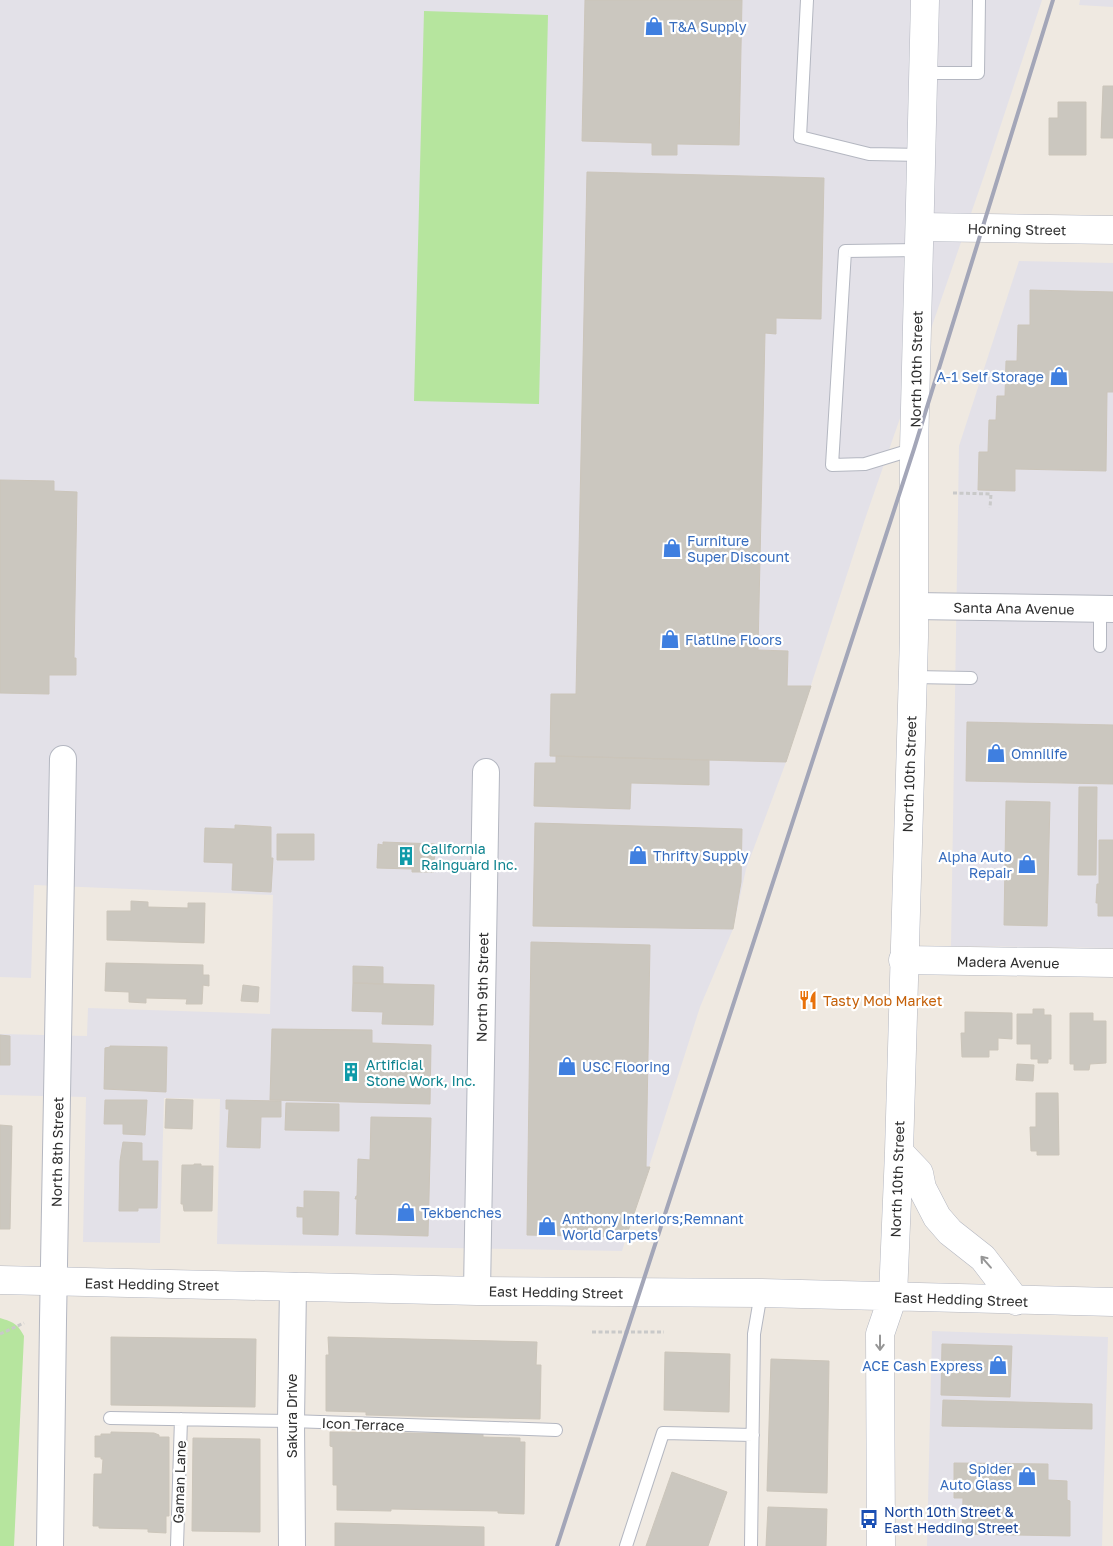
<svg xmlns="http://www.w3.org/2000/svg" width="1113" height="1546" viewBox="0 0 1113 1546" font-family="'Golos Text',sans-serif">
<rect width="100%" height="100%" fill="#efe9e1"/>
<!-- industrial -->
<path fill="#e3e1e8" d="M 0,0 L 1042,0 L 984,176 L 865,519 L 786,762 L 746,869 L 733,929 L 700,1007 L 622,1251 L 217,1244 L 220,1099 L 164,1098 L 160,1243 L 83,1242 L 86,1097 L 0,1095 L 0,1034 L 87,1036 L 88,1008 L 270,1014 L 273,895 L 34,885 L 31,978 L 0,977 Z
M 1080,0 L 1113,0 L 1113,7 L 1079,5 Z
M 1019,261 L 1113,263 L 1113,948 L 951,946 L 959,446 Z
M 932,1331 L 1108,1337 L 1102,1546 L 927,1546 Z"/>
<!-- green -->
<path fill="#b6e59e" d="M 424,11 L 548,15 L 539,404 L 414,401 Z
M 0,1318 C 13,1322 18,1324 24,1336 L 14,1546 L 0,1546 Z"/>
<!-- building -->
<path fill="#cbc7bf" stroke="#cbc5ba" d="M 585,0 L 742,0 L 739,145 L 677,144 L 677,155 L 652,155 L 652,143 L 582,141 Z
M 1103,86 L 1113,86 L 1113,138 L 1101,138 Z
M 1058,102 L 1086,102 L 1086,155 L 1049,155 L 1049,118 L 1058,118 Z
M 587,172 L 824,178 L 821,319 L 776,318 L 776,334 L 765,333 L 758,650 L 788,651 L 787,686 L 811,686 L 786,762 L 550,756 L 551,694 L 576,694 Z
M 1030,290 L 1113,292 L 1113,392 L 1107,392 L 1106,471 L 1015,469 L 1015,491 L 978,490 L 979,452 L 988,452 L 989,420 L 996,420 L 997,396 L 1005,396 L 1006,361 L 1017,361 L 1018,325 L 1030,325 Z
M 0,480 L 54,481 L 54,491 L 77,492 L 74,658 L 76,658 L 76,675 L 49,675 L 49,694 L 0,693 Z
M 967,722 L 1113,725 L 1113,784 L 966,781 Z
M 556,756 L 709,760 L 709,785 L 631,783 L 630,809 L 534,806 L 535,763 L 556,763 Z
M 1079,787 L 1097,787 L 1096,875 L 1078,875 Z
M 1006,801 L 1050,802 L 1047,926 L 1004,925 Z
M 535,823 L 742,829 L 741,882 L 733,929 L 533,926 Z
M 235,825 L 271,827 L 271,858 L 273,858 L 271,892 L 232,890 L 233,863 L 204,862 L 205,828 L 235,829 Z
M 277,834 L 314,834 L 314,860 L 277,860 Z
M 1099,840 L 1113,840 L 1113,916 L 1098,916 L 1098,903 L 1096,903 L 1097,884 L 1099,884 Z
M 383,842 L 435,844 L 434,872 L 412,872 L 412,869 L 377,868 L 378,844 L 383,845 Z
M 131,901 L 148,902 L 148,907 L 188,908 L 188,903 L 205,903 L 204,943 L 107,940 L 107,911 L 131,911 Z
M 531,942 L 650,945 L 646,1167 L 650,1167 L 626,1237 L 527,1235 Z
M 106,963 L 203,965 L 203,975 L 209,975 L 209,986 L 203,985 L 202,1004 L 186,1004 L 187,999 L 146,998 L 146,1003 L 129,1002 L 129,992 L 105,991 Z
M 353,966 L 383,967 L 383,984 L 353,983 Z
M 353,983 L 434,985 L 433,1025 L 382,1024 L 383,1012 L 352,1011 Z
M 243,985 L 259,987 L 258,1002 L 241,1001 Z
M 1033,1009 L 1044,1009 L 1044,1015 L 1051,1015 L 1051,1059 L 1048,1059 L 1048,1063 L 1038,1063 L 1038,1059 L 1031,1059 L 1031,1044 L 1017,1044 L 1017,1014 L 1033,1014 Z
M 965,1012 L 1012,1013 L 1012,1039 L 998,1038 L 998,1050 L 989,1050 L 989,1057 L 962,1057 L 961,1033 L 965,1033 Z
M 1070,1013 L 1093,1013 L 1093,1021 L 1106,1021 L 1106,1063 L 1090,1064 L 1089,1070 L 1074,1070 L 1074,1064 L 1070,1064 Z
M 272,1029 L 372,1030 L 372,1043 L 431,1045 L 430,1104 L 270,1100 Z
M 0,1035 L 10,1036 L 10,1065 L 0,1065 Z
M 110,1046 L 167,1047 L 166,1092 L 104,1089 L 105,1048 L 110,1047 Z
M 1017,1064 L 1034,1065 L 1033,1081 L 1016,1080 Z
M 1036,1093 L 1058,1093 L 1059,1155 L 1037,1155 L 1037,1151 L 1031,1151 L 1030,1127 L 1036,1127 Z
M 166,1099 L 193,1100 L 192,1129 L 165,1128 Z
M 105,1100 L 147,1100 L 145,1135 L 123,1134 L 123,1124 L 104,1124 Z
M 226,1100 L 281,1101 L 281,1117 L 261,1117 L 260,1148 L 227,1147 L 229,1109 L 226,1109 Z
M 286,1103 L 339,1104 L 339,1131 L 285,1130 Z
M 371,1117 L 431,1118 L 428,1236 L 356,1234 L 357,1199 L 355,1199 L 356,1196 L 357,1196 L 358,1159 L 370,1160 Z
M 0,1125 L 12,1126 L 10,1229 L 0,1229 Z
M 123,1142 L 142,1143 L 142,1161 L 158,1161 L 157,1208 L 138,1208 L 138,1211 L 119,1211 L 120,1161 Z
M 194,1164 L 201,1164 L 201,1166 L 213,1166 L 212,1211 L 184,1211 L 183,1204 L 181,1204 L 182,1165 L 194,1165 Z
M 304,1191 L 339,1192 L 338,1235 L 303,1234 L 303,1217 L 297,1217 L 297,1207 L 304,1208 Z
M 111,1337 L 256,1339 L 255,1407 L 111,1405 Z
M 328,1337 L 537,1342 L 536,1365 L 541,1365 L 540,1419 L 366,1415 L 366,1412 L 326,1411 L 326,1355 L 329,1355 Z
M 942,1344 L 1012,1346 L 1010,1397 L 941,1395 Z
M 665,1352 L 730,1354 L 729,1412 L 664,1410 Z
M 771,1359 L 829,1361 L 827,1493 L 767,1491 Z
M 943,1400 L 1092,1404 L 1092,1429 L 942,1426 Z
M 111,1432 L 154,1433 L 159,1435 L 159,1437 L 169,1437 L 169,1516 L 166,1516 L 166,1533 L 148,1532 L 148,1529 L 99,1528 L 99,1526 L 93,1526 L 94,1474 L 102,1474 L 103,1459 L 101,1459 L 101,1457 L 95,1457 L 95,1436 L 101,1436 L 101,1434 L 111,1434 Z
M 330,1432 L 483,1434 L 483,1437 L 520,1438 L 520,1442 L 525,1442 L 524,1514 L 498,1513 L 498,1511 L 391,1509 L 391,1511 L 337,1510 L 337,1485 L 333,1485 L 333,1447 L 330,1446 Z
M 193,1438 L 260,1439 L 260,1532 L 192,1531 Z
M 954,1463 L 1048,1464 L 1048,1480 L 1067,1481 L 1067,1500 L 1070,1501 L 1070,1536 L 962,1534 L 963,1498 L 954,1498 Z
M 672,1472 L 727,1492 L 708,1546 L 646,1546 Z
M 768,1507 L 827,1509 L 826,1546 L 766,1546 Z
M 335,1523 L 484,1527 L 484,1546 L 335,1546 Z"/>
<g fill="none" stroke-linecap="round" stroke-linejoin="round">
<!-- service casing -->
<g stroke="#b4b7c1" stroke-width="14">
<path id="service" d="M 807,0 L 800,137 L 869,154 L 922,155
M 924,73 L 978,73 L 979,0
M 914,449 L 865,464 L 832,465 L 845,251 L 919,250
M 1100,609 L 1100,646
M 913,677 L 971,678
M 110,1418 L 291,1421 L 556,1430
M 177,1546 L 181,1419
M 626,1546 L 663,1433 L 753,1435
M 751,1546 L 754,1334 L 761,1293"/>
</g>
<!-- minor casing -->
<g stroke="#b4b7c1" stroke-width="28">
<path id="minor" d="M 914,606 L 1113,609
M 477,1291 L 486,772
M 50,1546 L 53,1321 L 63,759
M 292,1546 L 291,1421 L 293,1286"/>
</g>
<!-- tertiary casing -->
<g stroke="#b4b7c1" stroke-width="29">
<path id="tertiary" d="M 920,227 L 1113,230
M 903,960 L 1113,963"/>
</g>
<!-- secondary casing -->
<g stroke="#b4b7c1" stroke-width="29">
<path id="secondary" d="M 899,1152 L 919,1173 L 922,1188 L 937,1217 L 950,1232 L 983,1258 L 1016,1301
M 0,1280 L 477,1291 L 761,1293 L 1113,1302
M 881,1546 L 880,1334 L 893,1296 L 899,1152 L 914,637 L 914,449 L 925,0"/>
</g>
<!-- path -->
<path stroke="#c9c9c9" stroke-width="3" stroke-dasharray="4 2.5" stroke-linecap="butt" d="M 953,493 L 991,494 L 990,508
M 592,1332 L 664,1332
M 0,1334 L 24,1323"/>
<!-- service -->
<use href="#service" stroke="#fff" stroke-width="12"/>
<!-- minor -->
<use href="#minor" stroke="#fff" stroke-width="26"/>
<!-- tertiary -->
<use href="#tertiary" stroke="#fff" stroke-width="28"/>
<!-- secondary -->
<use href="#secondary" stroke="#fff" stroke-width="28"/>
<!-- rail -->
<path stroke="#a3a6b8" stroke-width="4" d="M 557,1546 L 914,449 L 1053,0"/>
</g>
<!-- one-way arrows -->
<defs><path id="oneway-shaft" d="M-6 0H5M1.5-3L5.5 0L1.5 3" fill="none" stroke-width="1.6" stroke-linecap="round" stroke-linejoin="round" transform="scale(1.25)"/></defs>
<g stroke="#969696">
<use href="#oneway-shaft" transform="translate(986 1262) rotate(-131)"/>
<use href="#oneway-shaft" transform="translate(880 1343) rotate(90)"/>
</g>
<!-- icons -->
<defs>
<g id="shop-bare" transform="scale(1.5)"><path d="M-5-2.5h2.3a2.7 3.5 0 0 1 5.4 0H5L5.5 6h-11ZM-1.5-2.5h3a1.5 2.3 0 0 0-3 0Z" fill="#3f7fe0" stroke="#fff" stroke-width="2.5" paint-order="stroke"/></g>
<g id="building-bare" transform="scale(1.5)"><path d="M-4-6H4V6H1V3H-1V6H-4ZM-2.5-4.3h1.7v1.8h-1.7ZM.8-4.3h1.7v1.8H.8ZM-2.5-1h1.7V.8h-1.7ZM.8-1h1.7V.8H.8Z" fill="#0f9aa8" stroke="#fff" stroke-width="2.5" paint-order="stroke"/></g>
<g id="restaurant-bare" transform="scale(1.5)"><path d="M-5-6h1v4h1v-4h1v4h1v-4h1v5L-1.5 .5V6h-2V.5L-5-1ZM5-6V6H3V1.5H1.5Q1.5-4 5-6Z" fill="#e8710a" stroke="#fff" stroke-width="2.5" paint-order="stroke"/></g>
<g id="bus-bare" transform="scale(1.5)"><path d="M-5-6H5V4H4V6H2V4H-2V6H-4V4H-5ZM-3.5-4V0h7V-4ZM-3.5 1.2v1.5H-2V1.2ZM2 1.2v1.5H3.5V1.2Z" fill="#1a4fb4" stroke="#fff" stroke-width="2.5" paint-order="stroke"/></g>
</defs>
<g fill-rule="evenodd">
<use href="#shop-bare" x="654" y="26"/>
<use href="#shop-bare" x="1059" y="376"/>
<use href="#shop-bare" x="672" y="548"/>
<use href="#shop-bare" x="670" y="639"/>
<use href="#shop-bare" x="996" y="753"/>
<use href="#shop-bare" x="638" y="855"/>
<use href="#building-bare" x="406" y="856"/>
<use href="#shop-bare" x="1027" y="864"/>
<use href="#restaurant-bare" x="808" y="1000"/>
<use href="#shop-bare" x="567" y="1066"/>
<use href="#building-bare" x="351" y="1072"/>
<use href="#shop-bare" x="406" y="1212"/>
<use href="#shop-bare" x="547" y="1226"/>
<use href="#shop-bare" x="998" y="1365"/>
<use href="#shop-bare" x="1027" y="1476"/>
<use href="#bus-bare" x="869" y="1519"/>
</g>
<g text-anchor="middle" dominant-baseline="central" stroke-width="4.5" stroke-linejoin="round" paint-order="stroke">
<!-- shop labels -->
<g font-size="14" fill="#366cbe" stroke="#fff" text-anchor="start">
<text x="669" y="26">T&amp;A Supply</text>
<text x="1044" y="376" text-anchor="end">A-1 Self Storage</text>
<text x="687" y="540">Furniture<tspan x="687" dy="16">Super Discount</tspan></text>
<text x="685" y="639">Flatline Floors</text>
<text x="1011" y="753">Omnilife</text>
<text x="653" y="855">Thrifty Supply</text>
<text x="1012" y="856" text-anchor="end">Alpha Auto<tspan x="1012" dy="16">Repair</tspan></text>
<text x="582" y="1066">USC Flooring</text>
<text x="421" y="1212">Tekbenches</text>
<text x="562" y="1218">Anthony Interiors;Remnant<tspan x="562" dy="16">World Carpets</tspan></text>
<text x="983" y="1365" text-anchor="end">ACE Cash Express</text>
<text x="1012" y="1468" text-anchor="end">Spider<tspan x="1012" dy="16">Auto Glass</tspan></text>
</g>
<!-- street labels -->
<g font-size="14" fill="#2e2e2e" stroke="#fff">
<text transform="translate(1017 229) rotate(1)">Horning Street</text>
<text transform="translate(916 369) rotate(-89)">North 10th Street</text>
<text transform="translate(1014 608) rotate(1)">Santa Ana Avenue</text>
<text transform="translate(909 774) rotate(-88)">North 10th Street</text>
<text transform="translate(1008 962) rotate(1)">Madera Avenue</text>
<text transform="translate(482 987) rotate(-89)">North 9th Street</text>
<text transform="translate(57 1152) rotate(-89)">North 8th Street</text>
<text transform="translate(897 1179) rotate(-88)">North 10th Street</text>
<text transform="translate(152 1284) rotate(1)">East Hedding Street</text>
<text transform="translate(556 1292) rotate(1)">East Hedding Street</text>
<text transform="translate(961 1299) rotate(2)">East Hedding Street</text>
<text transform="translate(291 1416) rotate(-90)">Sakura Drive</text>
<text transform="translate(363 1424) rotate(2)">Icon Terrace</text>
<text transform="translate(179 1482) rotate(-88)">Gaman Lane</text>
</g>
<!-- culture labels -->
<g font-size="14" fill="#0d838f" stroke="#fff" text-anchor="start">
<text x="421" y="848">California<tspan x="421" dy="16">Rainguard Inc.</tspan></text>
<text x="366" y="1064">Artificial<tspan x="366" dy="16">Stone Work, Inc.</tspan></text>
</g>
<!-- food labels -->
<g font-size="14" fill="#c56008" stroke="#fff" text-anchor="start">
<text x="823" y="1000">Tasty Mob Market</text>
</g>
<!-- transit labels -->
<g font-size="14" fill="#164399" stroke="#fff" text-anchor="start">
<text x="884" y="1511">North 10th Street &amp;<tspan x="884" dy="16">East Hedding Street</tspan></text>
</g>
</g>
</svg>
